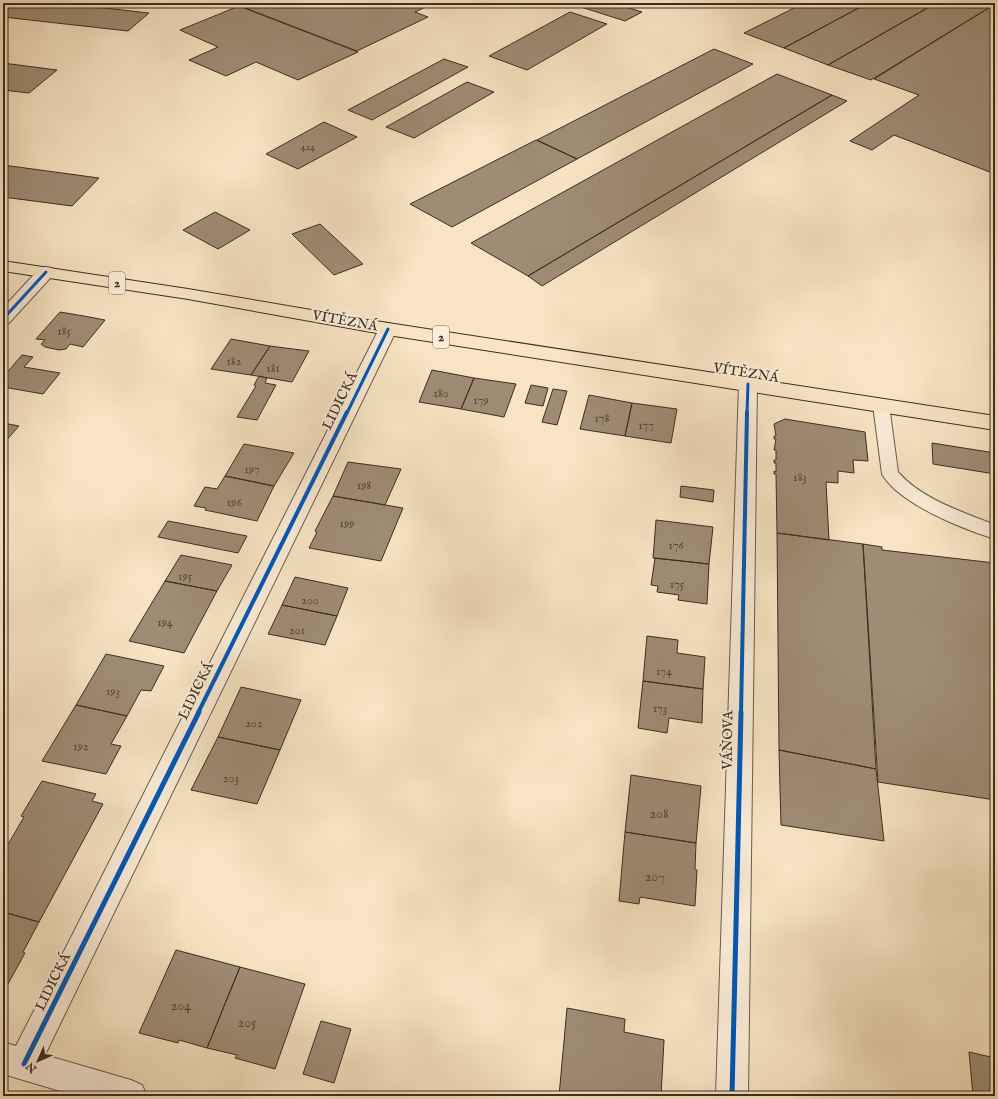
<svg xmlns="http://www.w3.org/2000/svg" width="998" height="1099" viewBox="0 0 998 1099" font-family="'IM FELL English',serif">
<rect width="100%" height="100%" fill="#f8e4c4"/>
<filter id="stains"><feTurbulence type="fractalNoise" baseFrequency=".005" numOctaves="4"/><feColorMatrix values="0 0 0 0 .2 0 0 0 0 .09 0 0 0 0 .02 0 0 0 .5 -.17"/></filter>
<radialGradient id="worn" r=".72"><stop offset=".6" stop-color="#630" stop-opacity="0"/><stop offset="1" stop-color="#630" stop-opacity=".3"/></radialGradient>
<!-- building -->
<path fill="#9e8c75" stroke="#3d2d20" d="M 3,3 L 60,3 L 149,13 L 128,31 L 3,17 Z
M 232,3 L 434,3 L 415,12 L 428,17 L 357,51 Z
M 589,3 L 613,3 L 642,12 L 625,21 L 581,7 Z
M 804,3 L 868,3 L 784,48 L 744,33 Z
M 868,3 L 936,3 L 828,65 L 784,48 Z
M 936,3 L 995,3 L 995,4 L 871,80 L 828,65 Z
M 995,4 L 995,174 L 894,135 L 872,150 L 850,141 L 919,95 L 874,79 Z
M 239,6 L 358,52 L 298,80 L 256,62 L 226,76 L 189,60 L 218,47 L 180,30 Z
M 570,12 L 607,24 L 527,70 L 489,56 Z
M 714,49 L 753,64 L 577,159 L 537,140 Z
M 444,59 L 468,67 L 372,120 L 348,110 Z
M 3,63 L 57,70 L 29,93 L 3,90 Z
M 777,74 L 832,95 L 528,276 L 471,243 Z
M 467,82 L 494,92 L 414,138 L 386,127 Z
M 832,95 L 847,101 L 542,286 L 528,276 Z
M 324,122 L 357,137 L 298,169 L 266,154 Z
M 536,140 L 577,159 L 452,227 L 410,204 Z
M 3,165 L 99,178 L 72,206 L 3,197 Z
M 215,212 L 250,230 L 218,249 L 183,230 Z
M 320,224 L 363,264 L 334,275 L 292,234 Z
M 60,312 L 84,316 L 105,320 L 83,347 L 70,344 L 66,349 L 59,350 L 45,347 L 41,344 L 45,340 L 36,339 Z
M 231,339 L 270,346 L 251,375 L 211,369 Z
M 270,346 L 309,351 L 292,382 L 251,375 Z
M 22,355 L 33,357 L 24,367 L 60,373 L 43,394 L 3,387 L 3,377 Z
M 432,370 L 474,378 L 461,409 L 419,402 Z
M 259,376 L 267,378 L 265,383 L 276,385 L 257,420 L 237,417 L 256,386 L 254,385 Z
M 474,378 L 516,384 L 504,417 L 461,409 Z
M 531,385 L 548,388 L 543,406 L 525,403 Z
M 553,389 L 567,391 L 557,425 L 542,422 Z
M 589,395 L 632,403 L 625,436 L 580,429 Z
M 632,403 L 677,409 L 671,443 L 625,436 Z
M 785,419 L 865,432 L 868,461 L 853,460 L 854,473 L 838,471 L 838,483 L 826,482 L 829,540 L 777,533 L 776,474 L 774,474 L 774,471 L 776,472 L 776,463 L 774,463 L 774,460 L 776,460 L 776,450 L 774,450 L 776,439 L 774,439 L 774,436 L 776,436 L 774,424 Z
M 3,423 L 19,426 L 3,444 Z
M 932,443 L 995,453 L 995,474 L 933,464 Z
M 244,444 L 294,453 L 274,486 L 225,476 Z
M 348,462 L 401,469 L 385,505 L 333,496 Z
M 225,476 L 274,486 L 257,521 L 205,510 L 206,508 L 194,506 L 205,487 L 217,489 Z
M 681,486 L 714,490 L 713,502 L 680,497 Z
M 333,496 L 403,508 L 381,561 L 309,548 L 317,532 L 315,531 Z
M 656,520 L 713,527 L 709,564 L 653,558 Z
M 168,521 L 247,536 L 238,553 L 158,537 Z
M 777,533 L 863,544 L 876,769 L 779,750 Z
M 863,544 L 882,547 L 882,550 L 995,563 L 995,800 L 878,782 Z
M 181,555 L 232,565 L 217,591 L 165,581 Z
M 655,558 L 709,564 L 707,604 L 678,600 L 679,595 L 657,592 L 658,586 L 651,585 Z
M 295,577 L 348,588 L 337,616 L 282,605 Z
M 165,581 L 217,591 L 184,653 L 129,641 Z
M 282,605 L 337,616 L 325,645 L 268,634 Z
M 647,636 L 678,640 L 677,653 L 705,657 L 703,689 L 643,681 Z
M 106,654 L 164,666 L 151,691 L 141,690 L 127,716 L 76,705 Z
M 643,681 L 703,689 L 702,723 L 669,718 L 667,733 L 638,728 Z
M 241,687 L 301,700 L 280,750 L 218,737 Z
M 76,705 L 127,716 L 111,744 L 121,746 L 106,774 L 42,761 Z
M 218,737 L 280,750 L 257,804 L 191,790 Z
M 779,750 L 876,769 L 884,841 L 781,825 Z
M 631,775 L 701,786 L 696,843 L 625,832 Z
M 42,781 L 96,794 L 92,801 L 103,804 L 39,922 L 3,912 L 3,853 L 24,817 L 21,816 Z
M 625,832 L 696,843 L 695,869 L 697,870 L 695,906 L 640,897 L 639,904 L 619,901 Z
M 3,912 L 39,922 L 23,952 L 25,953 L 3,993 Z
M 176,950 L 240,967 L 207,1048 L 179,1040 L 178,1043 L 139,1033 Z
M 240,967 L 305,984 L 275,1069 L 235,1058 L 237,1055 L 207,1048 Z
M 567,1008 L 625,1019 L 624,1032 L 664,1040 L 661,1096 L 559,1096 Z
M 321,1021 L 351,1029 L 334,1083 L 303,1074 Z
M 969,1052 L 995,1058 L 995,1096 L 973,1096 Z"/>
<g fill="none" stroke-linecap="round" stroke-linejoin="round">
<!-- service casing -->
<g stroke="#6c5b49" stroke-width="2">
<path id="service" d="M 881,400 L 887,401 L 889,405 L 898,472 C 923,500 961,511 995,525 L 995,539 C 963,529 899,504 882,474 L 873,405 L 875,401 Z"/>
</g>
<!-- minor casing -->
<g stroke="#6c5b49" stroke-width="2">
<path id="minor" d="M 46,267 L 52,268 L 54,272 L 52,276 L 9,323 L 3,324 L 3,308 L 40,268 Z
M 388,323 L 394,325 L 397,329 L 45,1055 L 131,1080 L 142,1085 L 147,1096 L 77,1096 L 3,1074 L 3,1042 L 16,1046 L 379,329 L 382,325 Z
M 748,378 L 755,380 L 757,384 L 748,1096 L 716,1096 L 739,384 L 741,380 Z"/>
</g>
<!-- primary casing -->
<g stroke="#3d2d20" stroke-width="2">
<path id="primary" d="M 3,261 L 188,289 L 388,323 L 995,416 L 995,430 L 388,335 L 188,299 L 3,271 Z"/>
</g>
<!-- service -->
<use href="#service" fill="#faedd9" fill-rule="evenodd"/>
<!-- minor -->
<use href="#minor" fill="#faedd9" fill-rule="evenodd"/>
<!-- primary -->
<use href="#primary" fill="#f8e4c4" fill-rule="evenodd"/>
<!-- cycleway-far2 casing -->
<g stroke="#faedd9" stroke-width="5">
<path id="cycleway-far2" d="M 3,319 L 46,272
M 347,413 L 388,329
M 747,413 L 748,384"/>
</g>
<!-- cycleway-far1 casing -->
<g stroke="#faedd9" stroke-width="6">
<path id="cycleway-far1" d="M 198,713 L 347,412
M 741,713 L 747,412"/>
</g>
<!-- cycleway casing -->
<g stroke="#faedd9" stroke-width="8">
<path id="cycleway" d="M 24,1064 L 199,712
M 732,1096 L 741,712"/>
</g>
<!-- cycleway-far2 -->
<use href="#cycleway-far2" stroke="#0057b8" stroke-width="3"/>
<!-- cycleway-far1 -->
<use href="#cycleway-far1" stroke="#0057b8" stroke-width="4"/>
<!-- cycleway -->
<use href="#cycleway" stroke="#0057b8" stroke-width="5"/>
</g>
<g text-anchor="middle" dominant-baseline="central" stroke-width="4" stroke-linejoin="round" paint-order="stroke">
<!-- far-number labels -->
<g font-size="10" fill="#554535">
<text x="308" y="147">424</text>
</g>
<!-- number labels -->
<g font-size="12" fill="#554535">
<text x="64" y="331">185</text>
<text x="234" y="361">182</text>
<text x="273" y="368">181</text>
<text x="441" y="393">180</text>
<text x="481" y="400">179</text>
<text x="602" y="418">178</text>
<text x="646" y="425">177</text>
<text x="252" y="469">197</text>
<text x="800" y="477">183</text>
<text x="364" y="485">198</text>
<text x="234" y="502">196</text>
<text x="347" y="523">199</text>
<text x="676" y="545">176</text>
<text x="185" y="576">195</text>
<text x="677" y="584">175</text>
<text x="310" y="600">200</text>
<text x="165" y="622">194</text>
<text x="297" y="630">201</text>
<text x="664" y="671">174</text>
<text x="113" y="691">193</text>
<text x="660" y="708">173</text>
<text x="254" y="723">202</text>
<text x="81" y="746">192</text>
<text x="231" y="778">203</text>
</g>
<!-- shield labels -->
<g fill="#faedd9" stroke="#766758" stroke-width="1">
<rect x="109" y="272" width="16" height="22" rx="3"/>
<rect x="433" y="326" width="16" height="22" rx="3"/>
</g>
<g font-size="13" font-weight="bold" fill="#3d2d20">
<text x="117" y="283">2</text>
<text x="441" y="337">2</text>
</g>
<!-- street labels -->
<g font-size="14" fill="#3d2d20" stroke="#faedd9">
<text transform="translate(345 321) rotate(10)">VÍTĚZNÁ</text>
<text transform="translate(746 373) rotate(9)">VÍTĚZNÁ</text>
<text transform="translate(340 401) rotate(-64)">LIDICKÁ</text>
<text transform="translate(196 691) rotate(-64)">LIDICKÁ</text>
<text transform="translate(728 740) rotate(-89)">VÁŇOVA</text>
<text transform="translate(53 982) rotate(-64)">LIDICKÁ</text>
</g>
<!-- near-number labels -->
<g font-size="14" fill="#554535">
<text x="659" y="814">208</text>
<text x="655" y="877">207</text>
<text x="181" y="1006">204</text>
<text x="247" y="1023">205</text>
</g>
</g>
<!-- margin -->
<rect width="998" height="1099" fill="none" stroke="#f8e4c4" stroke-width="16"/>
<rect x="4" y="4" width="990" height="1091" fill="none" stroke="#3d2d20" stroke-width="2"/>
<rect x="8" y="8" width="982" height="1083" fill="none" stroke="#3d2d20"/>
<!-- north arrow -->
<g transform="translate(38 1061) rotate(225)" stroke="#faedd9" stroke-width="3" paint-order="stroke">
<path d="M0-3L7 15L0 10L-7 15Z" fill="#3d2d20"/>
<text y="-6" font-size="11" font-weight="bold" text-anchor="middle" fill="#3d2d20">N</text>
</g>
<rect width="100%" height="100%" filter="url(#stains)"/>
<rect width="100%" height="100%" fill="url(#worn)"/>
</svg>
